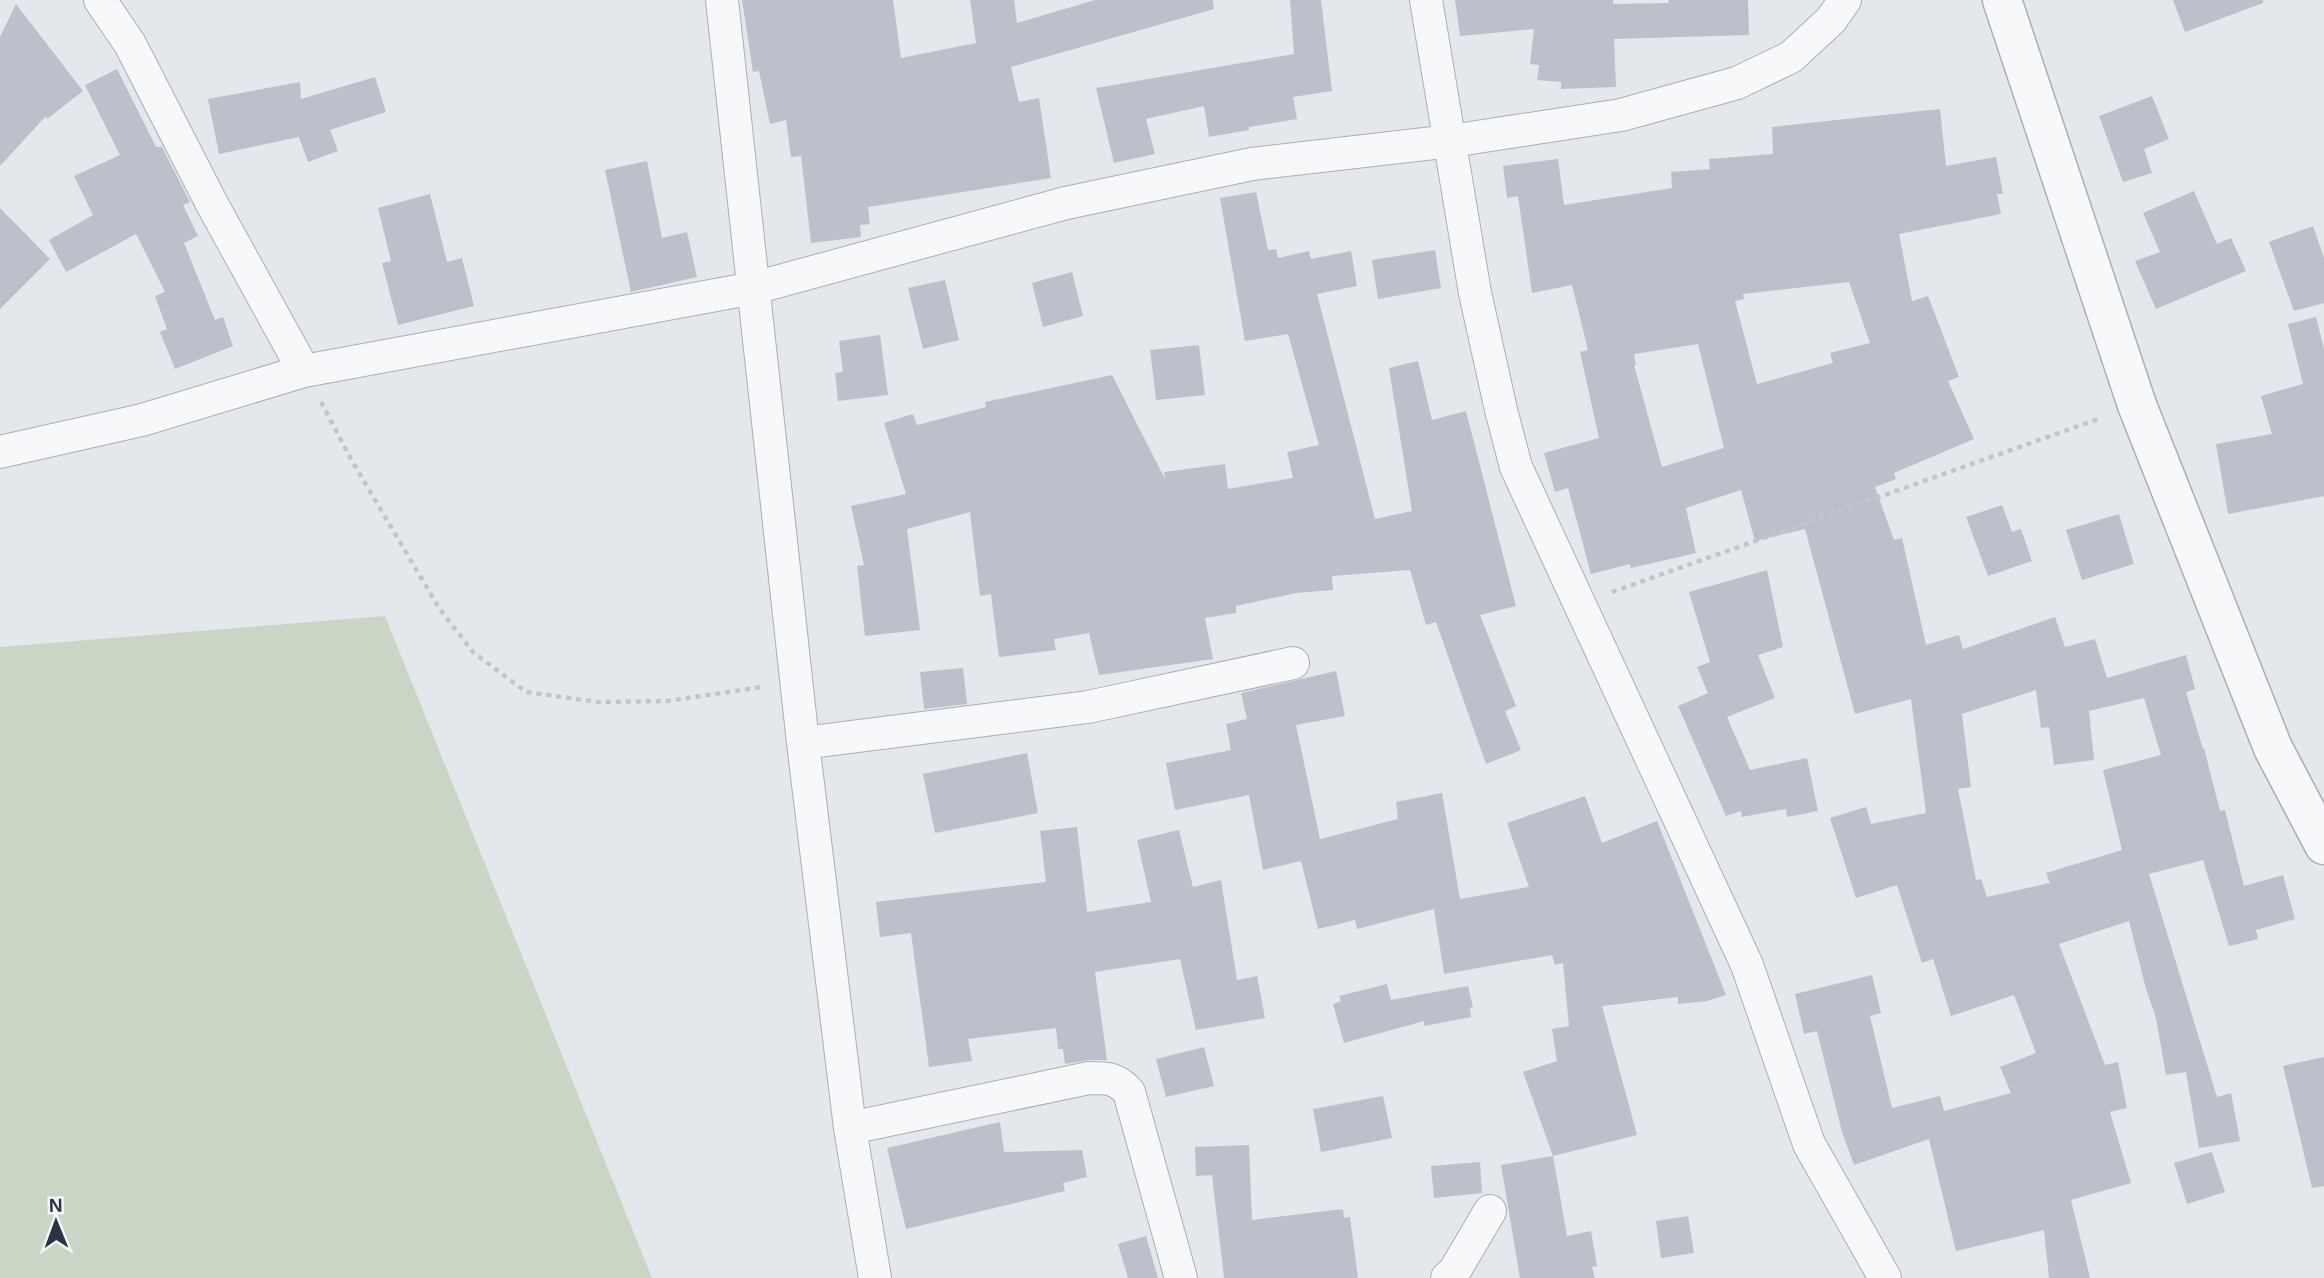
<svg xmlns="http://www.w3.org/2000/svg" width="2324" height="1278" viewBox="0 0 2324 1278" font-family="Arial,sans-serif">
<rect width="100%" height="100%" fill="#e4e7ec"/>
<!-- green -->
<path fill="#c9d6c5" d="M 385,616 L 652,1278 L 0,1278 L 0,647 Z"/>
<!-- building -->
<path fill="#bbc0ca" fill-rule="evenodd" d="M 742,0 L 893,0 L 901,58 L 976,43 L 970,0 L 1014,0 L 1017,23 L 1095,0 L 1213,0 L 1214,9 L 1011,67 L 1019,102 L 1039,98 L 1051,178 L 868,207 L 870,224 L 860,225 L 861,237 L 811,243 L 801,156 L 791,157 L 786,120 L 770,124 L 759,71 L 753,72 Z
M 1290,0 L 1321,0 L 1332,91 L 1293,97 L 1297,119 L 1249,127 L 1249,130 L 1209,137 L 1204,106 L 1146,119 L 1155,154 L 1114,163 L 1096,88 L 1294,54 Z
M 1455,0 L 1613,0 L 1613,4 L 1669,3 L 1668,0 L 1748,0 L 1749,35 L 1614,39 L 1616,87 L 1561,89 L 1561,82 L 1537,80 L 1539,65 L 1530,64 L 1534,29 L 1460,36 Z
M 2173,0 L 2263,0 L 2263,3 L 2185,32 Z
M 16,4 L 83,91 L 47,119 L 46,116 L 0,166 L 0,37 Z
M 117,69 L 156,147 L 162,147 L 190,202 L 183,205 L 198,236 L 184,243 L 215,320 L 223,317 L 233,346 L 175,369 L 160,332 L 167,329 L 155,296 L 165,292 L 136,234 L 66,272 L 49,240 L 93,215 L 74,176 L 120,155 L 85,85 Z
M 375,77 L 386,112 L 330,130 L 338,151 L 308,162 L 299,137 L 219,154 L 208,99 L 300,82 L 301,99 Z
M 2152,96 L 2169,139 L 2144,149 L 2152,173 L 2123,182 L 2099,116 Z
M 1940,109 L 1946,166 L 1996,157 L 2003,194 L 1997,194 L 2001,214 L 1899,234 L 1912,301 L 1928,296 L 1959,377 L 1948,381 L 1974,439 L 1894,473 L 1896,479 L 1875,487 L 1894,540 L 1902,538 L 1926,645 L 1959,635 L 1963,649 L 2055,617 L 2065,647 L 2095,639 L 2107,678 L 2186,655 L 2195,689 L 2186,692 L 2203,749 L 2204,748 L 2220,811 L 2225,810 L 2244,886 L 2283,875 L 2295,919 L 2256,930 L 2258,939 L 2229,946 L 2203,860 L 2149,874 L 2217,1097 L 2231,1093 L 2240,1141 L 2199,1148 L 2186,1072 L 2166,1075 L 2156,1018 L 2146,989 L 2129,921 L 2059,944 L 2105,1065 L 2118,1062 L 2127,1108 L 2110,1112 L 2131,1183 L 2071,1200 L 2090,1278 L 2049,1278 L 2044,1230 L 1956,1251 L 1929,1139 L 1854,1165 L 1842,1132 L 1817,1031 L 1804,1034 L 1795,994 L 1872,975 L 1881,1013 L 1870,1016 L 1892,1108 L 1940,1096 L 1944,1111 L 2011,1093 L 2000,1067 L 2036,1053 L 2014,995 L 1951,1016 L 1933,959 L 1922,963 L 1897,885 L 1856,898 L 1830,818 L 1866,807 L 1871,824 L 1926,813 L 1911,699 L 1855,714 L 1805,529 L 1755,541 L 1741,490 L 1686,508 L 1696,553 L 1631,568 L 1630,564 L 1591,574 L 1568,488 L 1555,492 L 1544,453 L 1599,438 L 1580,352 L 1588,350 L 1572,285 L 1532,293 L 1518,196 L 1507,198 L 1503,166 L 1558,159 L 1564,205 L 1672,188 L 1671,172 L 1710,169 L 1709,159 L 1773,154 L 1772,127 ZM 1849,282 L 1870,343 L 1830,353 L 1833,363 L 1757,384 L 1735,301 L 1744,299 L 1743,294 ZM 1698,344 L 1724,448 L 1662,467 L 1634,365 L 1636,365 L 1634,354 ZM 2036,690 L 2041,728 L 2049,727 L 2054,765 L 2094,760 L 2089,711 L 2144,698 L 2161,755 L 2103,770 L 2122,850 L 2046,873 L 2050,883 L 1987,897 L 1981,879 L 1976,880 L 1958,789 L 1971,787 L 1962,714 Z
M 647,161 L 662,238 L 687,232 L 697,277 L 631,292 L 605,170 Z
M 2194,191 L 2217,244 L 2231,238 L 2246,271 L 2156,309 L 2135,261 L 2160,252 L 2143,213 Z
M 1256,192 L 1268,250 L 1276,249 L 1278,258 L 1309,251 L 1311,259 L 1351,251 L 1357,286 L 1317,294 L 1375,519 L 1412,511 L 1389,368 L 1418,361 L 1432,420 L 1466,411 L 1516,606 L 1480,615 L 1516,706 L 1505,711 L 1521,750 L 1486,764 L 1436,622 L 1426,625 L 1410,570 L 1332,576 L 1333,590 L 1296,593 L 1236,606 L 1236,613 L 1205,618 L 1213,659 L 1099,675 L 1089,633 L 1054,639 L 1056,650 L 999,657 L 991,594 L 980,596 L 970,512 L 907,529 L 920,630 L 865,636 L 857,566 L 864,565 L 851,506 L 906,494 L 884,423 L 913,414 L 917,425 L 986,407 L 985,402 L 1112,375 L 1165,479 L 1164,472 L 1225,464 L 1228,489 L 1293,478 L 1287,452 L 1319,445 L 1288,334 L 1245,341 L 1220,198 Z
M 430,194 L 447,262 L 462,258 L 474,306 L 398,325 L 382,263 L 391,261 L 378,208 Z
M 0,208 L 50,259 L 0,309 Z
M 2313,226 L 2324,258 L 2324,303 L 2294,311 L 2269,242 Z
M 1435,250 L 1441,288 L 1378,299 L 1372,260 Z
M 1072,272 L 1083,316 L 1043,327 L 1032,283 Z
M 945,280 L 959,340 L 923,349 L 908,288 Z
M 2316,317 L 2324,349 L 2324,496 L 2228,514 L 2216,444 L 2272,434 L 2261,396 L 2303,384 L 2288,324 Z
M 880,335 L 888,395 L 838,401 L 835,373 L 843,372 L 839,341 Z
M 1199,345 L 1205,395 L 1156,400 L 1150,350 Z
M 2002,505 L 2012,532 L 2021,529 L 2032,561 L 1988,576 L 1966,517 Z
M 2119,514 L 2134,564 L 2082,580 L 2066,530 Z
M 1767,570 L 1783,647 L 1758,655 L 1775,698 L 1727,717 L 1750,770 L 1807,758 L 1818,811 L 1787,817 L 1786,809 L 1742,817 L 1741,811 L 1726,816 L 1678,706 L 1708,693 L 1697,667 L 1710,662 L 1689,592 Z
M 963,668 L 967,704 L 924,709 L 920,672 Z
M 1336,671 L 1345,716 L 1296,725 L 1320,839 L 1398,819 L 1396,802 L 1442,793 L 1460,899 L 1529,887 L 1507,823 L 1585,796 L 1602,843 L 1657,821 L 1726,995 L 1707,1001 L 1678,1004 L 1678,997 L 1602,1006 L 1637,1135 L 1553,1156 L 1567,1236 L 1591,1231 L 1597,1266 L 1592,1267 L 1595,1278 L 1520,1278 L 1501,1165 L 1553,1156 L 1523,1072 L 1557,1061 L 1552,1029 L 1569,1026 L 1563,963 L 1555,965 L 1552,955 L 1444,974 L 1434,909 L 1357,929 L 1355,920 L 1318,929 L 1301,861 L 1263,870 L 1249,795 L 1175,810 L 1166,763 L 1231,750 L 1226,724 L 1247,719 L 1241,693 Z
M 1027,753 L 1038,813 L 935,833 L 923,774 Z
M 1077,827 L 1087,912 L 1151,902 L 1137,840 L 1179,830 L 1193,887 L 1221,880 L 1237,980 L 1257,976 L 1265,1018 L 1196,1030 L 1180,959 L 1095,972 L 1107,1060 L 1089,1060 L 1065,1064 L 1063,1049 L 1058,1049 L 1056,1028 L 968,1039 L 972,1061 L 929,1067 L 911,933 L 880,937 L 876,902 L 1046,882 L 1040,831 Z
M 1387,984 L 1391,1000 L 1468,986 L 1473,1007 L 1470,1008 L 1471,1017 L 1424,1026 L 1424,1021 L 1344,1043 L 1333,1004 L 1341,1001 L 1339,996 Z
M 1204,1047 L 1214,1086 L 1166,1097 L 1156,1059 Z
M 2324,1057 L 2324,1186 L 2312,1188 L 2283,1066 Z
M 1383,1096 L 1392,1138 L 1321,1152 L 1313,1109 Z
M 1000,1122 L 1004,1152 L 1082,1150 L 1087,1177 L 1063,1183 L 1065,1191 L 906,1229 L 887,1148 Z
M 1249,1145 L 1252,1220 L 1343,1209 L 1344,1218 L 1350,1217 L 1358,1278 L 1224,1278 L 1212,1175 L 1196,1176 L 1195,1147 Z
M 2212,1152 L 2225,1192 L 2187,1204 L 2174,1163 Z
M 1480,1162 L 1482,1193 L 1434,1198 L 1431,1166 Z
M 1688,1216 L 1694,1253 L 1661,1258 L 1656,1221 Z
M 1146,1236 L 1158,1278 L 1128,1278 L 1118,1244 Z"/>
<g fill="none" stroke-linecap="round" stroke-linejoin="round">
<!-- minor casing -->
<g stroke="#a9aeb7" stroke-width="34">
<path id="minor" d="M 100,0 L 130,44 L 212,204 L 304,371
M 722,0 L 803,743 L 850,1128 L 875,1278
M 1426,0 L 1475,293 L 1501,410 L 1516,467 L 1747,965 L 1809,1144 L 1885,1278
M 0,452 L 142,420 L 304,371 L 754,288 L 1066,203 L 1252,164 L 1451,141 L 1621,115 L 1737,83 L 1791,57 L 1831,20 L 1845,0
M 803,743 L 1088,707 L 1293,663
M 850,1128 L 1089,1078 C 1108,1078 1116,1078 1129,1092 L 1181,1278
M 1447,1278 L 1454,1272 L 1490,1211"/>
</g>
<!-- tertiary casing -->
<g stroke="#a9aeb7" stroke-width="41">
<path id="tertiary" d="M 2002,0 L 2137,405 L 2273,748 L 2324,845"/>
</g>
<!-- path -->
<path stroke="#c2c5cb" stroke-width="4.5" stroke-dasharray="5 5" stroke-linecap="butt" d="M 321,402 L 352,461 L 439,608 L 473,652 L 526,692 L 598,702 L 667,701 L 762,687
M 1612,592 L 2101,418"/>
<!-- minor -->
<use href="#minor" stroke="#f7f8fa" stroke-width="32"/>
<!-- tertiary -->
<use href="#tertiary" stroke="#f7f8fa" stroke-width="38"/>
</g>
<!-- north arrow -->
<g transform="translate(56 1222) rotate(359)" stroke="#f4f6f9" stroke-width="5" paint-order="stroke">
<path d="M0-5L12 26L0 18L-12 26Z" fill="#2b3445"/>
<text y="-10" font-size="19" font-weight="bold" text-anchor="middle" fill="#2b3445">N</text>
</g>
</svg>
